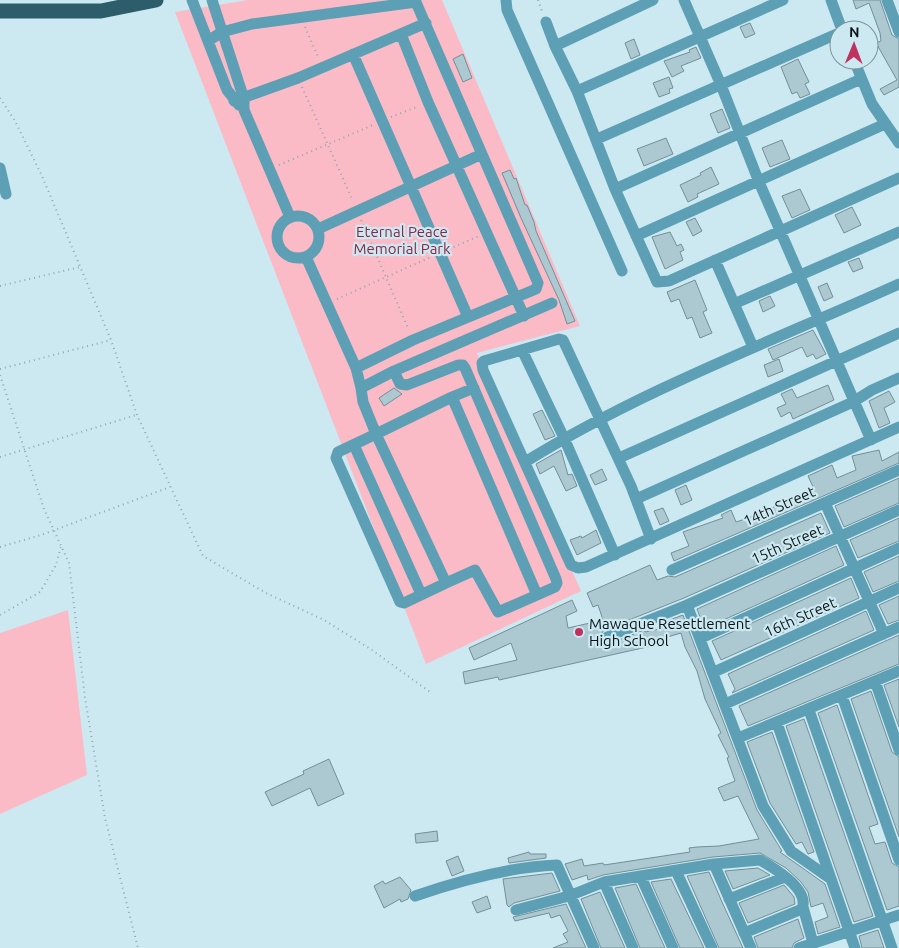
<svg xmlns="http://www.w3.org/2000/svg" width="899" height="948" viewBox="0 0 899 948" font-family="Ubuntu,sans-serif">
<rect width="100%" height="100%" fill="#cce9f2"/>
<!-- green -->
<path fill="#fbbbc6" d="M 248,0 L 442,0 L 580,326 L 477,353 L 581,591 L 426,664 L 175,12 Z
M 68,610 L 87,775 L 0,814 L 0,633 Z"/>
<!-- building -->
<path fill="#acc9d2" stroke="#738e97" d="M 853,0 L 880,0 L 892,35 L 899,39 L 899,87 L 884,95 L 880,89 L 897,80 L 876,43 L 881,41 L 880,33 L 869,3 L 856,9 Z
M 750,23 L 755,34 L 745,38 L 740,27 Z
M 634,39 L 640,55 L 631,59 L 625,43 Z
M 696,47 L 701,58 L 681,66 L 684,71 L 672,77 L 664,61 L 690,52 L 689,50 Z
M 463,54 L 472,78 L 463,82 L 453,59 Z
M 798,59 L 809,82 L 805,84 L 810,94 L 800,98 L 797,92 L 792,94 L 781,67 Z
M 669,77 L 673,88 L 669,89 L 670,93 L 659,97 L 653,83 Z
M 722,109 L 730,128 L 718,133 L 710,114 Z
M 666,138 L 673,154 L 644,166 L 637,149 Z
M 782,140 L 790,159 L 770,167 L 762,148 Z
M 711,167 L 719,184 L 697,194 L 698,197 L 688,202 L 680,185 L 701,175 L 700,173 Z
M 510,170 L 514,179 L 516,178 L 525,205 L 527,205 L 534,222 L 536,231 L 575,321 L 567,324 L 559,300 L 521,218 L 502,173 Z
M 800,189 L 810,210 L 792,218 L 782,196 Z
M 852,207 L 861,225 L 844,233 L 835,215 Z
M 695,218 L 702,231 L 693,236 L 686,222 Z
M 670,232 L 677,246 L 681,244 L 684,250 L 680,252 L 683,260 L 665,269 L 652,237 Z
M 859,258 L 863,268 L 853,272 L 848,262 Z
M 695,280 L 707,310 L 703,312 L 712,333 L 700,338 L 692,317 L 687,319 L 679,299 L 671,302 L 667,292 Z
M 827,283 L 833,297 L 824,301 L 818,287 Z
M 770,296 L 775,306 L 763,312 L 759,301 Z
M 813,330 L 826,354 L 816,359 L 813,354 L 807,357 L 802,347 L 773,360 L 768,349 Z
M 779,359 L 783,371 L 768,377 L 764,365 Z
M 828,385 L 834,400 L 793,419 L 790,412 L 781,417 L 777,408 L 786,404 L 781,394 L 792,389 L 797,398 Z
M 394,388 L 402,394 L 384,406 L 379,398 Z
M 889,391 L 895,402 L 884,408 L 890,423 L 879,428 L 869,401 Z
M 542,410 L 555,436 L 545,440 L 533,414 Z
M 561,450 L 568,475 L 572,474 L 577,486 L 566,491 L 554,466 L 540,474 L 536,464 Z
M 879,450 L 882,461 L 899,452 L 899,463 L 674,561 L 671,553 L 689,546 L 683,532 L 723,518 L 721,515 L 731,510 L 736,522 L 754,516 L 814,489 L 808,476 L 832,465 L 837,478 L 856,470 L 852,456 Z
M 602,469 L 607,480 L 595,485 L 590,475 Z
M 899,478 L 899,503 L 844,527 L 835,506 Z
M 686,485 L 692,500 L 681,505 L 675,490 Z
M 663,508 L 669,521 L 660,525 L 654,511 Z
M 821,513 L 830,533 L 684,598 L 604,630 L 600,636 L 603,643 L 609,644 L 644,630 L 645,632 L 664,628 L 664,622 L 683,615 L 757,810 L 782,851 L 780,852 L 825,884 L 840,927 L 818,934 L 815,922 L 828,917 L 823,903 L 811,907 L 808,892 L 801,882 L 786,868 L 760,853 L 713,857 L 603,875 L 588,880 L 587,875 L 572,880 L 565,864 L 582,859 L 584,866 L 603,863 L 604,865 L 690,852 L 689,848 L 697,847 L 719,846 L 759,839 L 738,796 L 724,801 L 718,788 L 735,781 L 727,758 L 729,757 L 718,735 L 721,733 L 705,699 L 697,671 L 685,647 L 681,633 L 664,638 L 665,643 L 499,680 L 498,677 L 465,684 L 463,672 L 517,660 L 511,643 L 474,660 L 469,648 L 572,600 L 577,611 L 566,616 L 568,628 L 603,620 L 598,605 L 593,607 L 587,593 L 650,565 L 657,580 L 668,576 L 675,577 Z
M 899,518 L 899,541 L 858,558 L 850,540 Z
M 596,530 L 601,543 L 577,555 L 570,540 L 581,536 L 582,538 Z
M 836,546 L 844,565 L 706,628 L 703,625 L 697,609 Z
M 899,556 L 899,581 L 873,592 L 864,572 Z
M 851,578 L 859,598 L 721,660 L 712,641 Z
M 899,596 L 899,620 L 888,624 L 879,605 Z
M 866,611 L 874,630 L 732,693 L 735,689 L 728,674 Z
M 899,635 L 899,664 L 748,726 L 739,706 Z
M 899,679 L 899,727 L 884,685 Z
M 871,691 L 892,752 L 899,757 L 899,837 L 851,699 Z
M 837,705 L 878,824 L 869,827 L 875,844 L 885,842 L 892,863 L 899,867 L 899,906 L 887,910 L 818,713 Z
M 804,719 L 873,916 L 854,922 L 786,726 Z
M 772,732 L 814,852 L 808,854 L 802,842 L 796,844 L 770,803 L 747,742 Z
M 329,759 L 344,794 L 318,806 L 310,788 L 272,806 L 265,792 L 304,774 L 303,771 Z
M 437,831 L 438,841 L 416,843 L 415,834 Z
M 529,852 L 530,854 L 546,854 L 546,858 L 509,863 L 508,858 Z
M 458,856 L 464,871 L 452,876 L 446,861 Z
M 758,868 L 770,875 L 733,889 L 725,871 Z
M 709,872 L 722,902 L 743,948 L 719,948 L 687,876 Z
M 552,873 L 560,891 L 514,903 L 509,907 L 507,905 L 503,879 Z
M 400,877 L 411,890 L 408,899 L 401,902 L 400,899 L 384,908 L 374,886 L 383,881 L 385,884 Z
M 671,879 L 704,948 L 680,948 L 651,882 Z
M 636,884 L 665,948 L 640,948 L 615,888 Z
M 784,885 L 794,897 L 795,904 L 748,923 L 739,903 Z
M 600,892 L 625,948 L 601,948 L 581,899 Z
M 487,896 L 491,908 L 477,913 L 472,902 Z
M 566,904 L 586,948 L 553,948 L 568,942 L 563,934 L 568,931 L 560,915 L 551,918 L 549,913 L 515,921 L 513,917 Z
M 798,919 L 804,938 L 794,943 L 792,948 L 758,948 L 754,937 Z
M 878,930 L 884,948 L 862,948 L 859,936 Z"/>
<g fill="none" stroke-linecap="round" stroke-linejoin="round">
<!-- path -->
<path stroke="#90a7af" stroke-width="2" stroke-dasharray="1 4" stroke-linecap="butt" d="M 538,0 L 543,14
M 305,27 L 319,59
M 302,87 L 353,201
M 0,98 L 15,121 L 42,176 L 111,340 L 137,415 L 203,556 L 266,593 L 324,620 L 372,650 L 430,692
M 391,117 L 419,106
M 279,165 L 373,125
M 361,220 L 409,330
M 449,249 L 479,236
M 0,286 L 80,267
M 337,299 L 431,257
M 0,369 L 111,340
M 0,375 L 44,509 L 69,563 L 85,698 L 105,818 L 138,948
M 0,457 L 136,415
M 0,547 L 41,535 L 170,487
M 0,615 L 40,592 L 56,565 L 61,546"/>
<!-- minor -->
<path stroke="#5d9fb4" stroke-width="11" d="M 192,0 L 227,90 L 239,105
M 212,0 L 244,99 L 244,110 L 290,217
M 506,0 L 507,10 L 622,271
M 653,0 L 555,46 L 577,91 L 615,189 L 657,282 L 669,281 L 899,178
M 684,0 L 721,85 L 759,182 L 871,440
M 831,0 L 842,30
M 887,0 L 899,32
M 546,22 L 555,46
M 401,34 L 428,102 L 524,316
M 208,41 L 222,32 L 252,24 L 416,2
M 353,54 L 468,317
M 854,60 L 872,104 L 899,143
M 577,91 L 783,0
M 234,101 L 298,78 L 426,23
M 597,139 L 839,33
M 0,168 L 6,194
M 615,189 L 861,79
M277 237a21 21 0 1 1 42 0a21 21 0 1 1-42 0Z
M 318,229 L 482,154
M 636,236 L 885,124
M 306,257 L 356,368 L 361,388 L 394,371 L 552,303
M 715,260 L 753,347
M 736,303 L 899,232
M 522,350 L 564,438 L 615,555
M 356,368 L 413,340 L 536,289 L 538,283 L 415,0
M 394,371 L 400,384 L 407,385 L 458,365 L 463,365 L 465,368 L 556,579 L 557,583 L 555,587 L 537,595 L 452,397 L 474,388
M 361,388 L 363,402 L 376,434 L 452,397
M 354,445 L 421,594
M 619,458 L 899,333
M 525,462 C 643,389 773,341 899,284
M 636,499 L 853,402 L 872,390 L 899,378
M 825,503 L 884,634
M 651,539 L 631,486 L 563,340 L 559,339 L 484,361 L 482,363 L 483,370 L 571,565 L 578,568 L 586,567 L 899,427
M 672,570 L 899,470
M 446,583 L 404,603 L 400,602 L 336,458 L 338,452 L 376,434 L 446,583 L 475,570 L 498,612 L 537,595
M 687,605 L 763,806 L 791,851 L 831,879
M 607,637 L 687,605 L 899,510
M 701,638 L 899,548
M 714,672 L 899,588
M 875,681 L 899,750
M 842,696 L 899,860
M 725,704 L 899,627
M 809,710 L 892,948
M 777,723 L 855,948
M 738,738 L 899,671
M 714,864 L 751,948
M 676,871 L 712,948
M 641,877 L 673,948
M 604,882 L 633,948
M 415,896 C 461,880 508,867 557,865 L 594,948
M 729,899 L 785,877
M 803,907 L 813,943
M 516,910 L 569,896 L 604,882 L 714,864 L 760,860 C 774,868 810,889 802,909 L 744,933
M 799,948 L 899,915"/>
<!-- major -->
<path stroke="#2d5c6a" stroke-width="15" d="M 0,11 L 101,11 L 156,0"/>
</g>
<!-- markers -->
<circle fill="#c0315e" stroke="#cce9f2" stroke-width="2" cx="579" cy="632" r="5"/>
<g text-anchor="middle" dominant-baseline="central" stroke-width="4.5" stroke-linejoin="round" paint-order="stroke">
<!-- park labels -->
<g font-size="15" fill="#8a2744" stroke="#cce9f2">
<text x="402" y="231">Eternal Peace<tspan x="402" dy="17">Memorial Park</tspan></text>
</g>
<!-- street labels -->
<g font-size="15" fill="#091316" stroke="#cce9f2">
<text transform="translate(779 506) rotate(-24)">14th Street</text>
<text transform="translate(787 544) rotate(-24)">15th Street</text>
<text transform="translate(800 617) rotate(-24)">16th Street</text>
</g>
<!-- poi labels -->
<g font-size="15" fill="#091316" stroke="#cce9f2" text-anchor="start">
<text x="589" y="623">Mawaque Resettlement<tspan x="589" dy="17">High School</tspan></text>
</g>
</g>
<!-- north arrow -->
<g transform="translate(854 45) rotate(1)"><circle r="24" fill="#cce9f2" stroke="#7e939a"/>
<path d="M0-4L9 19L0 12L-9 19Z" fill="#c0315e"/>
<text y="-8" font-size="14" font-weight="bold" text-anchor="middle" fill="#091316">N</text>
</g>
</svg>
